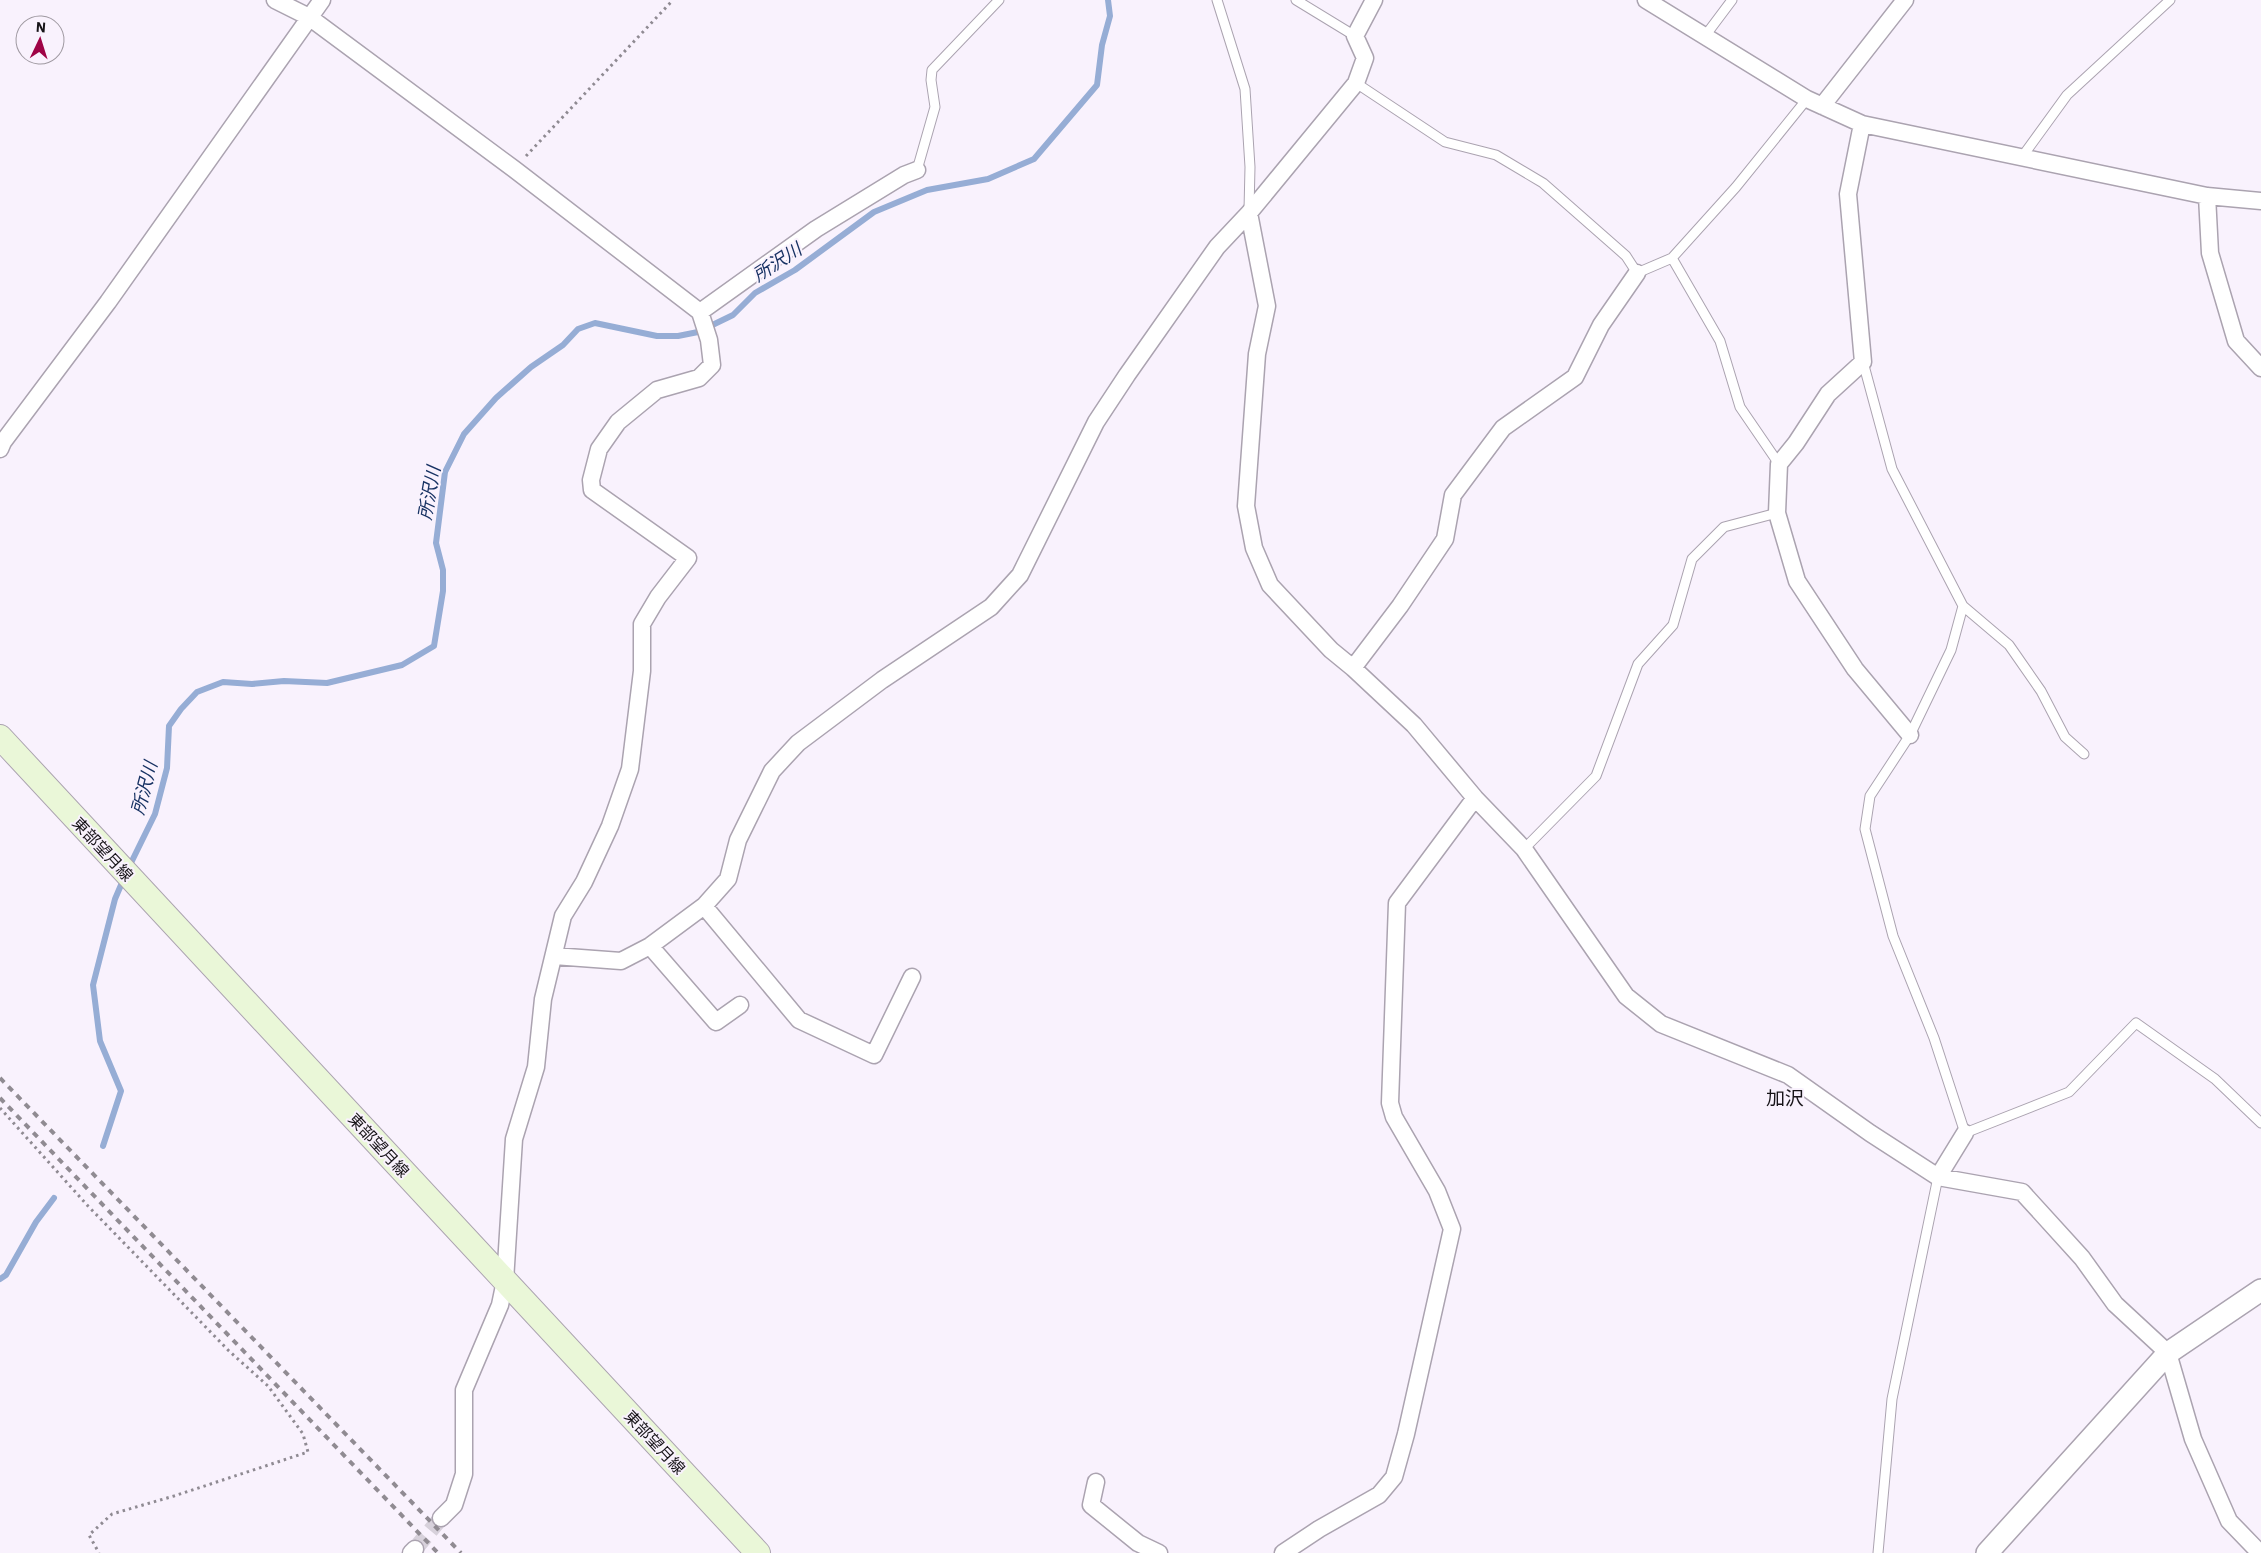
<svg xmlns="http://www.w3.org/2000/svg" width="2261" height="1553" viewBox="0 0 2261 1553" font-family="'IBM Plex Sans','Noto Sans JP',sans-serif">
<rect width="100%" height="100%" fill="#f9f2fd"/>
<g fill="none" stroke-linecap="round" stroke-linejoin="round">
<!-- stream -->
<path stroke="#96add5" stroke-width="6" d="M 128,869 L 155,814 L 167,768 L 169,726 L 181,709 L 197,692 L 223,682 L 252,684 L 284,681 L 327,683 L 402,665 L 434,646 L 443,591 L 443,570 L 436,543 L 445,472 L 464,434 L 496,398 L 531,367 L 563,345 L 578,329 L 595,323 L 657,336 L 678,336 L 698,332 L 733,315 L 755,293 L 795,270 L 874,212 L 927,190 L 988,179 L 1034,159 L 1097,85 L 1102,45 L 1110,16 L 1108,0
M 103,1146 L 121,1091 L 100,1041 L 93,985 L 115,899 L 124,878
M 0,1279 L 6,1275 L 36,1222 L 54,1198"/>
<!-- minor-tunnel -->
<path stroke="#d7d1db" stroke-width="16" stroke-dasharray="16 8" stroke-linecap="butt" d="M 415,1549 L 441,1518"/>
<!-- service casing -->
<g stroke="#aba3b0" stroke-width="11">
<path id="service" d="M 1217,0 L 1245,89 L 1250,167 L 1249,210
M 1296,0 L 1355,36
M 1705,36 L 1732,0
M 1356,83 L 1445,142 L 1496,155 L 1543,183 L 1626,256 L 1637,273 L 1672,258 L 1736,187 L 1807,99
M 2022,157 L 2067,95 L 2170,0
M 917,170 L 935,107 L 931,80 L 932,70 L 999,0
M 1672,258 L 1720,341 L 1740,407 L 1779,464
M 1863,362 L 1892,469 L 1963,606 L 1951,650 L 1910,735 L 1870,796 L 1865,829 L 1893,936 L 1934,1038 L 1965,1133 L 2069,1092 L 2136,1023 L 2215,1079 L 2261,1123
M 1963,606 L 2009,645 L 2041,691 L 2065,737 L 2084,754
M 1524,849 L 1596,776 L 1638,664 L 1673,625 L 1692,559 L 1724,527 L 1777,513
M 1878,1553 L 1892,1399 L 1938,1177"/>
</g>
<!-- minor casing -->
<g stroke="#aba3b0" stroke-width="19">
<path id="minor" d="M 275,0 L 309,17 L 514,169 L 700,312 L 709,340 L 712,365 L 699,378 L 657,390 L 618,422 L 599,449 L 591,480 L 592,490 L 688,558 L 658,597 L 642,624 L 642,671 L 630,769 L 610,826 L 584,882 L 563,916 L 543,999 L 536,1067 L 514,1139 L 505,1281 L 500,1305 L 464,1390 L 464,1474 L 454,1505 L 441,1518
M 1646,0 L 1807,99 L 1862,124 L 2207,196 L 2261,201
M 1822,106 L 1905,0
M 1862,124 L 1848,194 L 1863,362 L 1828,394 L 1796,443 L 1779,464 L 1777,513 L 1797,581 L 1855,669 L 1910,735
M 2207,196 L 2210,253 L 2236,341 L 2261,368
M 1249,213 L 1267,306 L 1257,354 L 1246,506 L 1254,548 L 1270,585 L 1331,650 L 1353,668 L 1414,725 L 1475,798 L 1524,849 L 1626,996 L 1661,1024 L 1788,1075 L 1870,1133 L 1938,1177 L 2022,1192 L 2082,1258 L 2115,1304 L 2168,1353 L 2193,1439 L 2229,1521 L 2260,1553
M 700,312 L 816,229 L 904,175 L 917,170
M 0,449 L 3,442 L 108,302 L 322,0
M 1353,668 L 1400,606 L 1445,539 L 1453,495 L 1503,428 L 1575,377 L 1601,325 L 1637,273
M 704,906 L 799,1020 L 874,1055 L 912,977
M 650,946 L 716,1022 L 740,1005
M 554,956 L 621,961 L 650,946 L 704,906 L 728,879 L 738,840 L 772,771 L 798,743 L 882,680 L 991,607 L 1020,575 L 1096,422 L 1127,375 L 1217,247 L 1249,213 L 1356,83 L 1365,58 L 1355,36 L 1374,0
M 1938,1177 L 1965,1133
M 1096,1482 L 1091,1505 L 1138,1543 L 1159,1553
M 411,1553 L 415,1549
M 1283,1553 L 1319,1529 L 1379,1495 L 1394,1477 L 1406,1434 L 1452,1229 L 1437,1191 L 1394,1117 L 1390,1103 L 1397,903 L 1475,798"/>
</g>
<!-- tertiary casing -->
<g stroke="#aba3b0" stroke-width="24">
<path id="tertiary" d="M 1987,1553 L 2168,1353 L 2261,1290"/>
</g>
<!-- secondary casing -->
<g stroke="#aba3b0" stroke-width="26">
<path id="secondary" d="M 0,737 L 758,1553"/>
</g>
<!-- path -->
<path stroke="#8f8a92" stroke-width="3" stroke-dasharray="2.5 4" stroke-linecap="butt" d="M 526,156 L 673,0
M 0,1108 L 88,1206 L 229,1351 L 268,1386 L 303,1434 L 308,1452 L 174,1496 L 112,1514 L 89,1535 L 99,1553"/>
<!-- service -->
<use href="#service" stroke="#fff" stroke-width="9"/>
<!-- minor -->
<use href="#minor" stroke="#fff" stroke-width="16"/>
<!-- tertiary -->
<use href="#tertiary" stroke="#fff" stroke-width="21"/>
<!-- secondary -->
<use href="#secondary" stroke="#eaf7d8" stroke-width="24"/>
<!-- rail -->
<path stroke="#908b92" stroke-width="4" stroke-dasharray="6 6" stroke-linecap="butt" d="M 0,1078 L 461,1553
M 0,1098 L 438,1553"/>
</g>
<g text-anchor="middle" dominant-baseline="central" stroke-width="4" stroke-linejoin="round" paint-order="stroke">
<!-- street labels -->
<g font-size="16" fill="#171418" stroke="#f9f2fd">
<text transform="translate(103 849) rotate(47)">東部望月線</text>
<text transform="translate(379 1145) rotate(47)">東部望月線</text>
<text transform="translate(655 1442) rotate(47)">東部望月線</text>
</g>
<!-- water labels -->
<g font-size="18" font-style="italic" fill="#173263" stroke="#f9f2fd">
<text transform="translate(777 262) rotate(-33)">所沢川</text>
<text transform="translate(429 493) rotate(-80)">所沢川</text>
<text transform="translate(144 788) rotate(-75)">所沢川</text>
</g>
<!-- quarter labels -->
<g font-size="19" fill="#171418" stroke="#f9f2fd">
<text x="1785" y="1098">加沢</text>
</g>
</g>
<!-- north arrow -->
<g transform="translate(40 40) rotate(4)"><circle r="24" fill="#f9f2fd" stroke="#9f99a1"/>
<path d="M0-4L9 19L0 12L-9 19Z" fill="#9f0346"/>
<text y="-8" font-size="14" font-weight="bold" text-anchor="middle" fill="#171418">N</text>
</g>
</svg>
